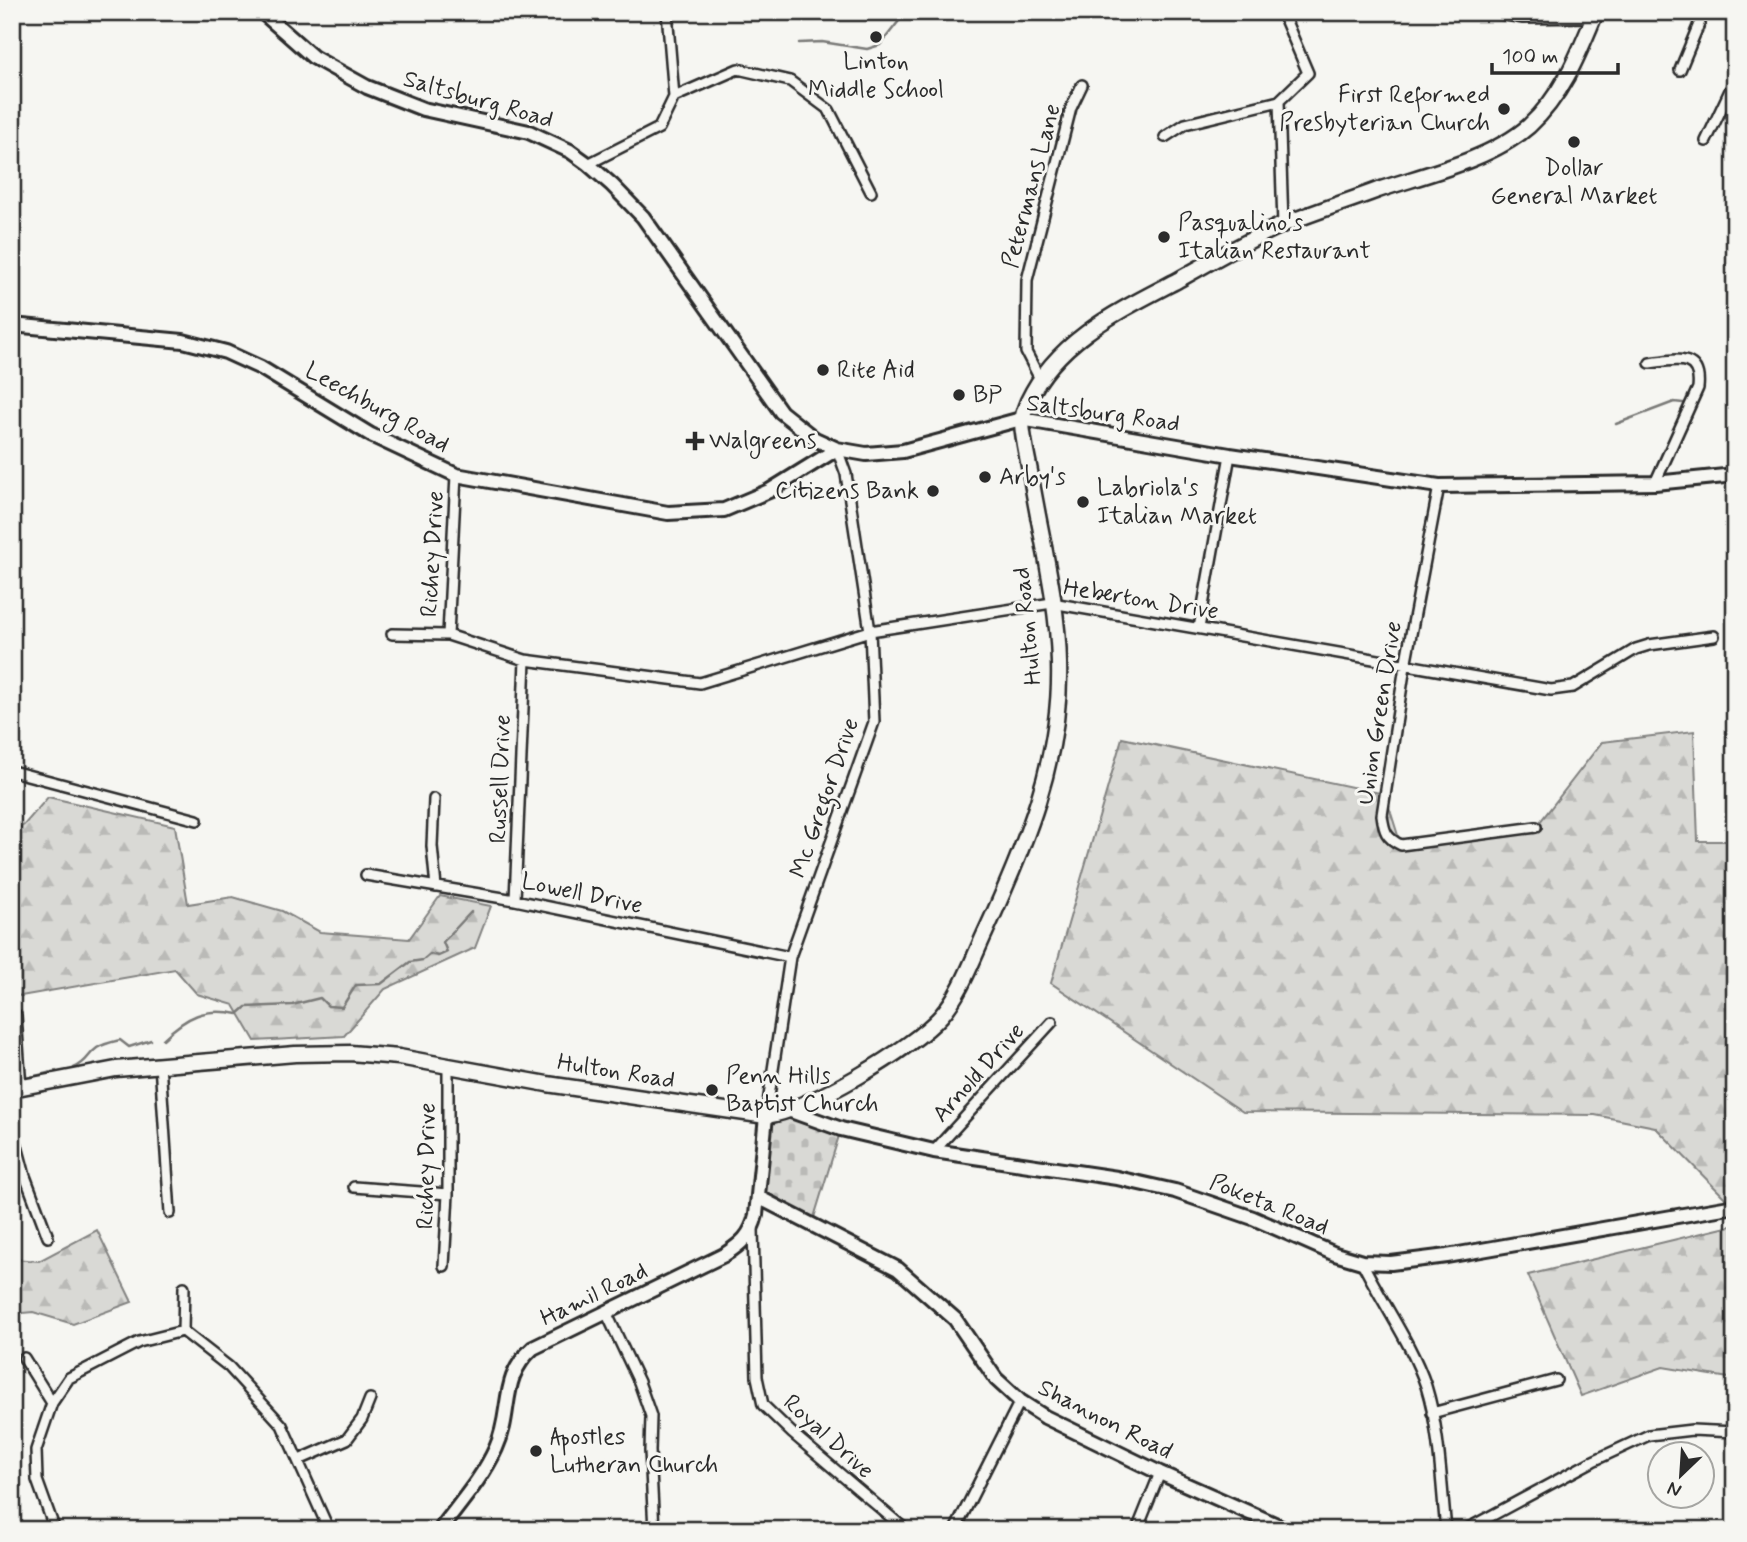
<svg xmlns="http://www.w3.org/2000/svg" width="1747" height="1542" viewBox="0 0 1747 1542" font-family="Mynerve,sans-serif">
<defs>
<pattern id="forest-firs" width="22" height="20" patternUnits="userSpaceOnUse" patternTransform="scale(1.75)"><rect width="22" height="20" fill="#d9d9d5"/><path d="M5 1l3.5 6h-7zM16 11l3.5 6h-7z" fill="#babab7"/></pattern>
<pattern id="cemetery-stones" width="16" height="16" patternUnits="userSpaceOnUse" patternTransform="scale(1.75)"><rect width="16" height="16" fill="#d9d9d5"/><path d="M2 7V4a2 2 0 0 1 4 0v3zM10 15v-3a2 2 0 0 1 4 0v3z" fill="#babab7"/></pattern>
</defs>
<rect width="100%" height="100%" fill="#f6f6f2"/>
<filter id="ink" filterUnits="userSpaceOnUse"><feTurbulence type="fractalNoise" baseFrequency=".0143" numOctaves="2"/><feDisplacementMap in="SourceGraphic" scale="14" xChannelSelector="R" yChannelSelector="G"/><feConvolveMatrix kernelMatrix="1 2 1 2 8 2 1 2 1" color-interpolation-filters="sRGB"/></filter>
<g filter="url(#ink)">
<!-- forest -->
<path fill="url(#forest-firs)" stroke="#828280" stroke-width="2" d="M 1694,731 L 1698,841 L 1735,841 L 1735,1208 L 1655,1127 L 1595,1115 L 1243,1112 L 1051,983 L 1122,738 L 1385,794 L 1401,845 L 1536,827 L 1602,742 Z
M 48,797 L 175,826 L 188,904 L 233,897 L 282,911 L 320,932 L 409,939 L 440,896 L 491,906 L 475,948 L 385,989 L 344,1036 L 255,1041 L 234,1005 L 197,994 L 175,969 L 21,996 L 12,994 L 12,832 L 24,825 Z
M 12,1223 L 14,1259 L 39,1261 L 97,1230 L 132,1302 L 73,1324 L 33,1312 L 12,1314 Z
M 1735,1225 L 1735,1379 L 1663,1367 L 1581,1396 L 1528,1275 Z"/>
<!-- cemetery -->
<path fill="url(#cemetery-stones)" stroke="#828280" stroke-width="2" d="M 791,1111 L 841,1129 L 812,1224 L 758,1197 L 766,1116 Z"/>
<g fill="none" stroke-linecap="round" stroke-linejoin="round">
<!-- stream -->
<path stroke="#7a7a78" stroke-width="2.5" d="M 799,43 L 822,42 L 867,49 L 880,45 L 906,12
M 1616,424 L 1674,402 L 1683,403
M 163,1039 C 187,1016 205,1007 238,1014 L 246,1007 L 292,1005 L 320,998 L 328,1006 L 342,1007 L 356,985 L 381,984 L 410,962 L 423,960 L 430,954 L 438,956 L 447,952 L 443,942 L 471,912
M 74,1068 C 89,1061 86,1056 97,1048 C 103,1044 112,1042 120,1040 L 129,1047 L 151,1040
M 27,1078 L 56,1071"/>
<!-- street casing -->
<g stroke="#2b2b2b" stroke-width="14">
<path id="street" d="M 1282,12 L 1308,73 L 1279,101 L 1283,225
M 1491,12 L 1523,18 L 1594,17
M 1680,70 L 1704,12
M 674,97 L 738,69 L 790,81 L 829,110 L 871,192
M 1165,137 L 1185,124 L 1279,101
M 1706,141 L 1735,80
M 588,164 L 659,128 L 674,97 L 667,12
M 1650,363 C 1673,360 1702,352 1698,388 L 1655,483
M 1040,379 L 1026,352 L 1027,280 L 1071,108 L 1082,85
M 1439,486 L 1405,666 L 1382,815 C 1384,831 1386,838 1401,845 L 1536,827
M 1199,628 L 1230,455
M 392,634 L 448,635 L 525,660 L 700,683 L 870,631 L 1052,603 L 1551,690 L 1573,687 L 1636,649 L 1649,645 L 1714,636
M 448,635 L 456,475
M 12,771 L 197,820
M 434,799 L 432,846 L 436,887
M 366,875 L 515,900 L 790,957
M 515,900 L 525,660
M 16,1015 L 21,1088
M 160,1064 L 170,1213
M 766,1116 L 790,957 L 874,722 L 870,631 L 846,474 L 837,449
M 12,1127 L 25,1176 L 48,1237
M 934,1151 L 1052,1022
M 354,1187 L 448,1194
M 753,1229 L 757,1377 L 763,1405 L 792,1433 L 906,1530
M 1362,1262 C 1382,1303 1411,1342 1426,1386 C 1440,1431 1441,1483 1446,1530
M 444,1266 L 448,1194 L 448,1066
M 606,1312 L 639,1382 L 651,1416 L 650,1451 L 654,1530
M 183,1331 L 184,1287
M 24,1358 L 52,1403
M 1432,1413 L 1556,1380
M 299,1460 L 347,1439 L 362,1419 L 370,1399
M 55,1530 L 37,1480 L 36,1450 L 52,1403 L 69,1378 L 139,1342 L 183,1331 L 229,1367 L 282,1425 L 329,1530
M 955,1530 L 1020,1401
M 1137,1530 L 1160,1473
M 1465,1530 L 1593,1461 L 1649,1435 L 1692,1430 L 1735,1432"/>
</g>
<!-- secondary casing -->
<g stroke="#2b2b2b" stroke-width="18">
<path id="secondary" d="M 262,12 L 313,57 L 367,87 L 423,109 L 529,132 L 570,151 L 588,164 L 612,185 L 643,217 L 781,412 L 815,439 L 837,449 L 866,454 L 903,451 L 1021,419 L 1230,455 L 1439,486 L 1655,483 L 1735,475
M 12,325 L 183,341 L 226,352 L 261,368 L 371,435 L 456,475 L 668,513 L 724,510 L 769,491 L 837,449
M 791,1111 L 841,1129 L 934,1151 L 1117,1178 L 1175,1191 L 1253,1218 L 1335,1254 L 1362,1262 L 1391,1263 L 1447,1256 L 1735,1206
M 758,1197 L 898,1269 L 955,1319 L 996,1379 L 1020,1401 L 1045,1417 L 1160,1473 L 1288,1530
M 440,1530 C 460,1503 482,1479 496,1448 C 513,1411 499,1378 533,1348 L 724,1255 C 741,1244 751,1236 756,1215 L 766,1116"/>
</g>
<!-- primary casing -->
<g stroke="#2b2b2b" stroke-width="19">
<path id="primary" d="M 12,1089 L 116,1069 L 295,1054 L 350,1053 L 399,1057 L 547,1084 L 766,1116 C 809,1110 912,1049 941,1016 C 961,993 972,961 985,933 C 1024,848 1062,759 1059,663 C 1058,601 1041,538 1031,477 C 1028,459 1023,441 1022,423 C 1022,415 1025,408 1028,401 C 1057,339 1121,310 1178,280 C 1212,261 1246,241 1282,225 C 1314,212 1346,202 1378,190 C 1426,174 1490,160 1529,126 C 1563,95 1579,53 1596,12"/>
</g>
<!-- street -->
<use href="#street" stroke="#f6f6f2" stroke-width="9"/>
<!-- secondary -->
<use href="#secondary" stroke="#f6f6f2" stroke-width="12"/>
<!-- primary -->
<use href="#primary" stroke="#f6f6f2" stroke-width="14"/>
</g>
</g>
<!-- markers -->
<g fill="#2b2b2b" stroke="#f6f6f2" stroke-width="2.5">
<circle cx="876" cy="37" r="7"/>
<circle cx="1504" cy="109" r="7"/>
<circle cx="1574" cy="142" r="7"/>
<circle cx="1164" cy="237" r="7"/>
<circle cx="823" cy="370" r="7"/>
<circle cx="959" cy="395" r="7"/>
<path d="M691.5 430.5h7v7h7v7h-7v7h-7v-7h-7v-7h7z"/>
<circle cx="985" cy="477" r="7"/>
<circle cx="933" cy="491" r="7"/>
<circle cx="1083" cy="502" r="7"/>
<circle cx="712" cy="1090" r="7"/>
<circle cx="536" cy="1451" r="7"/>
</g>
<g text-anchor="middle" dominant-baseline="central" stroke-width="6" stroke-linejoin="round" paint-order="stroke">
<!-- poi labels -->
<g font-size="24" fill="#2b2b2b" stroke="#f6f6f2" text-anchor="start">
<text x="876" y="62" text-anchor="middle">Linton<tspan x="876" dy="28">Middle School</tspan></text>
<text x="1490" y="95" text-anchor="end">First Reformed<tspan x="1490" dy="28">Presbyterian Church</tspan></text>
<text x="1574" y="168" text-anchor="middle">Dollar<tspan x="1574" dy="28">General Market</tspan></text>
<text x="1178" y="223">Pasqualino's<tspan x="1178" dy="28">Italian Restaurant</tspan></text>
<text x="837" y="370">Rite Aid</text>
<text x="973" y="395">BP</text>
<text x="709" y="441">Walgreens</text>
<text x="999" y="477">Arby's</text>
<text x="1097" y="488">Labriola's<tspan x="1097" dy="28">Italian Market</tspan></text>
<text x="919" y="491" text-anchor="end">Citizens Bank</text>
<text x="726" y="1076">Penn Hills<tspan x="726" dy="28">Baptist Church</tspan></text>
<text x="550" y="1437">Apostles<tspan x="550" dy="28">Lutheran Church</tspan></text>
</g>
<!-- street labels -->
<g font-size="24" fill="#2b2b2b" stroke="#f6f6f2">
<text transform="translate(478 100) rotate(16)">Saltsburg Road</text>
<text transform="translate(1032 186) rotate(-75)">Petermans Lane</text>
<text transform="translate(377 408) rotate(29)">Leechburg Road</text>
<text transform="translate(1103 414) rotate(8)">Saltsburg Road</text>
<text transform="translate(433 554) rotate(-87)">Richey Drive</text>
<text transform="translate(1141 600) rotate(9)">Heberton Drive</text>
<text transform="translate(1028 626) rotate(-96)">Hulton Road</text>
<text transform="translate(1380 713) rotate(-81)">Union Green Drive</text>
<text transform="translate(501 779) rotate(-88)">Russell Drive</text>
<text transform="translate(825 798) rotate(-71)">Mc Gregor Drive</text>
<text transform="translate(582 894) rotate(12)">Lowell Drive</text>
<text transform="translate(616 1072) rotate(9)">Hulton Road</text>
<text transform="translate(979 1073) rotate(-48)">Arnold Drive</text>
<text transform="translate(427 1166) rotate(-89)">Richey Drive</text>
<text transform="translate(1269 1205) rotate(22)">Poketa Road</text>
<text transform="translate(594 1295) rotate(-26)">Hamil Road</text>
<text transform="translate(1105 1420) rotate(27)">Shannon Road</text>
<text transform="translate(828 1437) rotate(42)">Royal Drive</text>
</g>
</g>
<!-- margin -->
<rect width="1747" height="1542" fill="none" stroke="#f6f6f2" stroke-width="42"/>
<rect x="21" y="21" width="1705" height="1500" fill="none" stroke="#2b2b2b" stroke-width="2.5" filter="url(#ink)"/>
<!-- north arrow -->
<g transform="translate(1681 1475) rotate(205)"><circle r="33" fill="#f6f6f2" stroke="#a5a5a2" stroke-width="2"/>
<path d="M0-5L12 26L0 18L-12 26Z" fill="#2b2b2b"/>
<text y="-10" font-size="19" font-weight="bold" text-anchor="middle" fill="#2b2b2b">N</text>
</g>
<!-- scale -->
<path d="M1492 63v10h126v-10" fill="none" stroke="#2b2b2b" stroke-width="3.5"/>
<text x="1502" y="63" font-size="21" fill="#2b2b2b" stroke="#f6f6f2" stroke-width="5" paint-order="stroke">100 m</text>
</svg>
